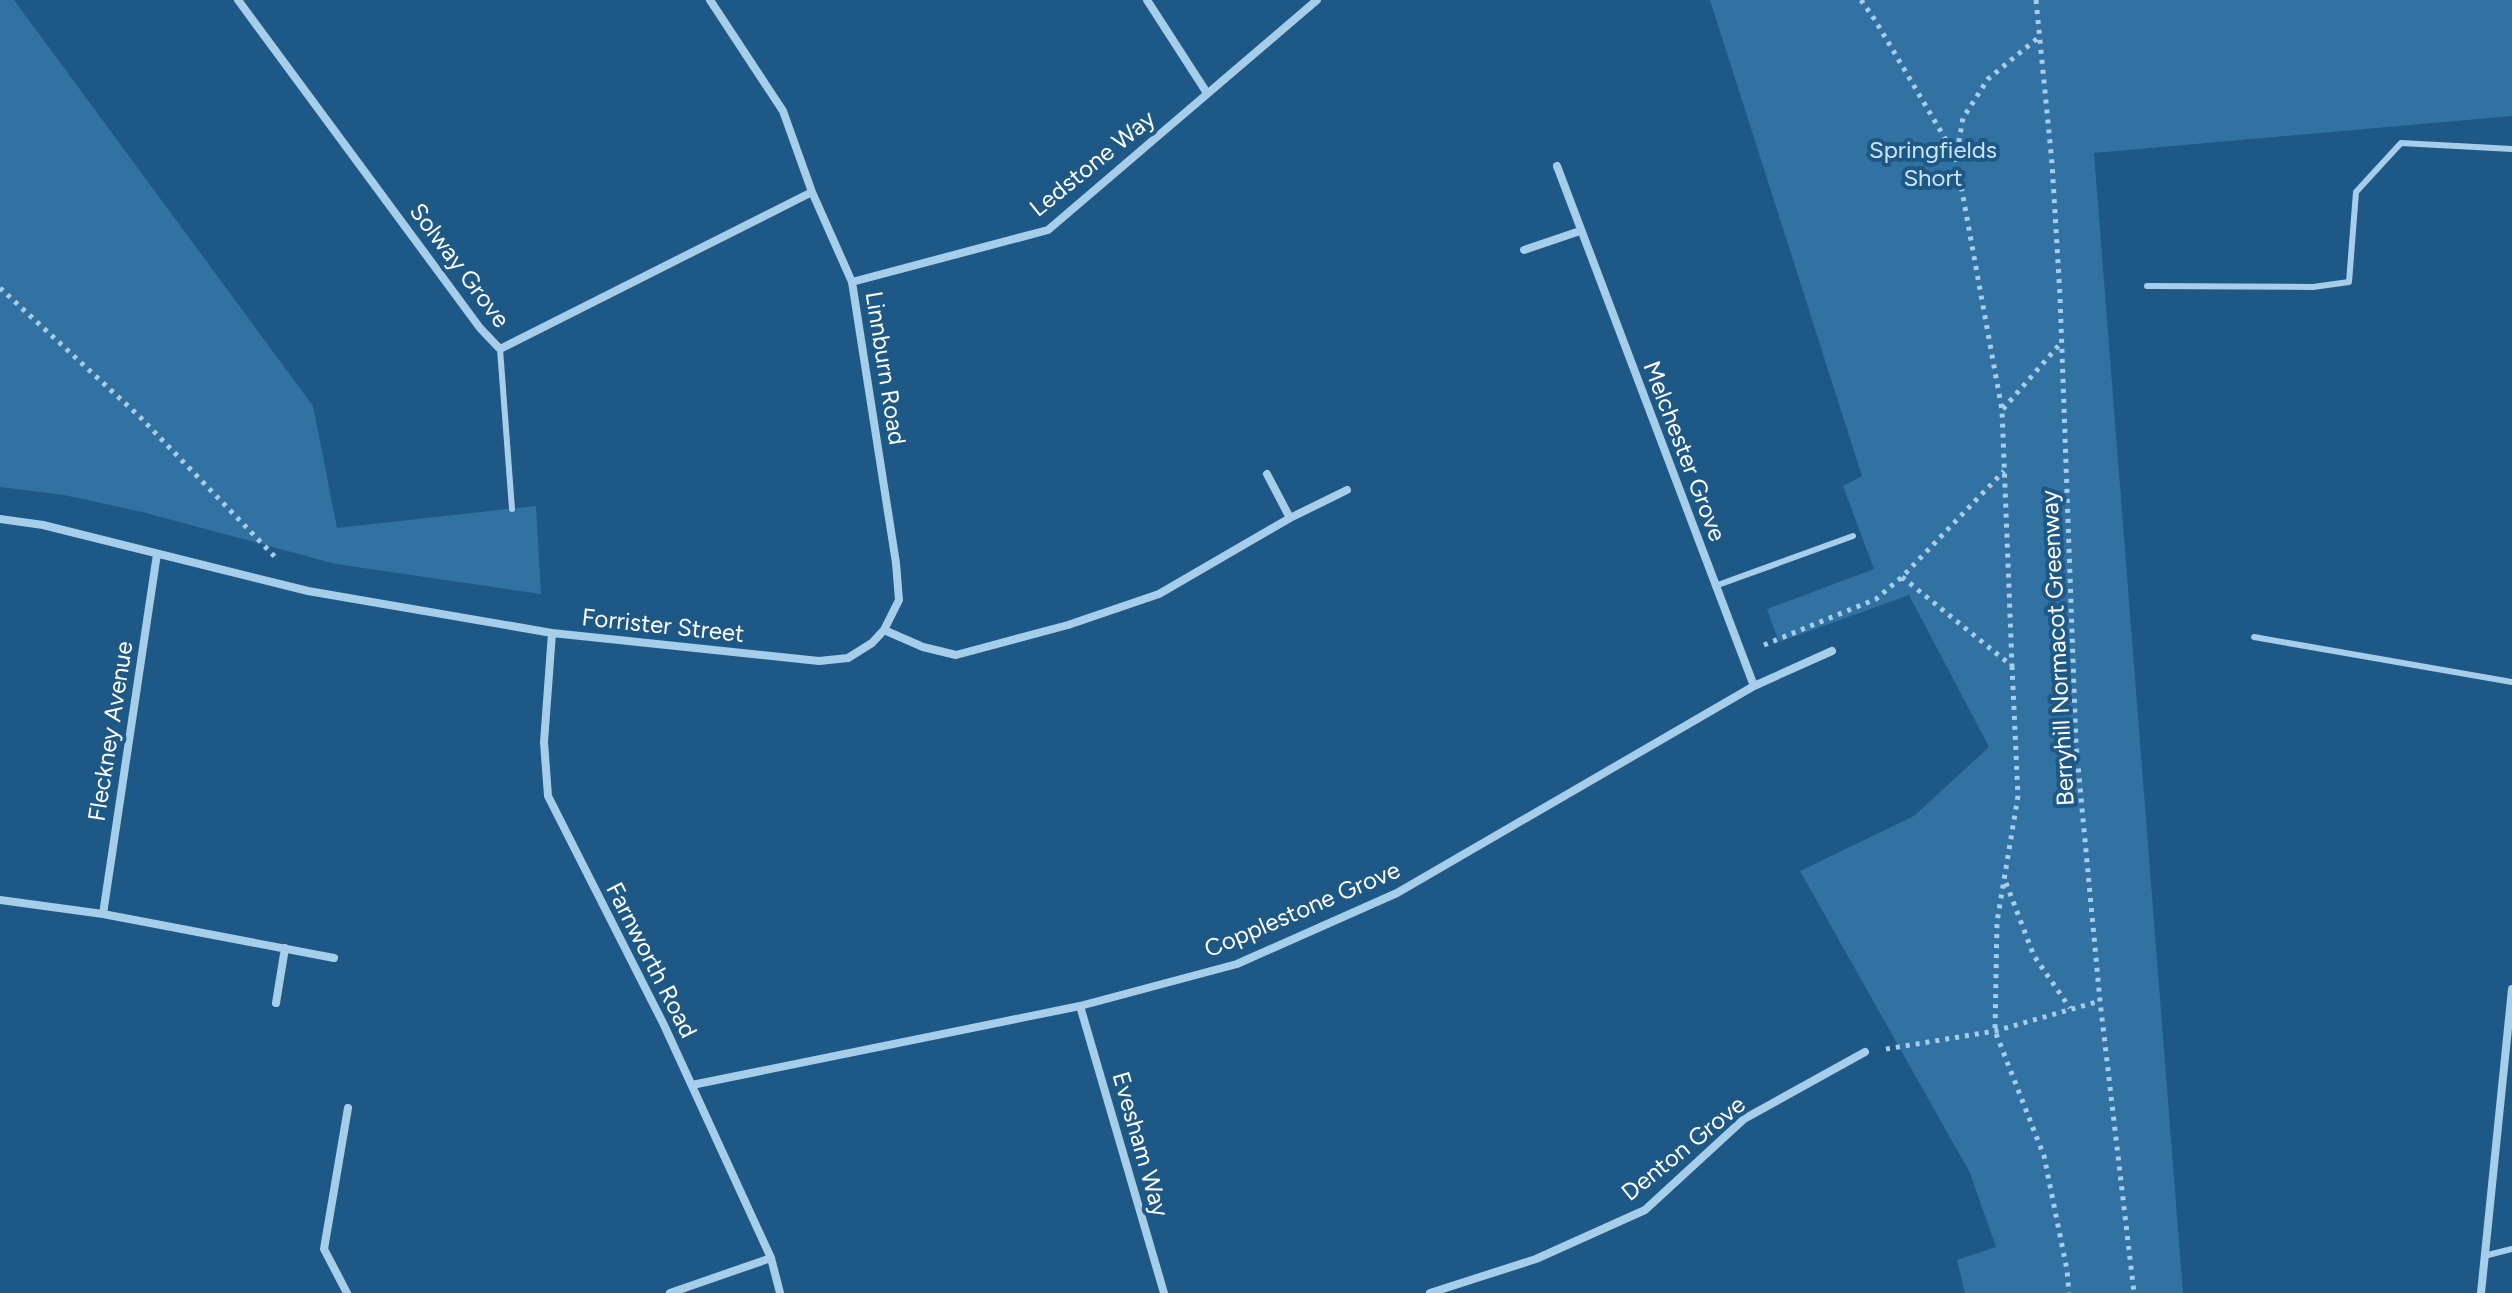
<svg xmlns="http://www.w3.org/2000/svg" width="2512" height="1293" viewBox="0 0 2512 1293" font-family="Figtree,sans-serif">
<rect width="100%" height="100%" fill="#1e5886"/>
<!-- green -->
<path fill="#3172a3" d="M 0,0 L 14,0 L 313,406 L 337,528 L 536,506 L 541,594 L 336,564 L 142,512 L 64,495 L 0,487 Z
M 1710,0 L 2512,0 L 2512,116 L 2094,153 L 2183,1293 L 1965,1293 L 1957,1260 L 1996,1247 L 1970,1173 L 1800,871 L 1914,816 L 1989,747 L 1909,595 L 1779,642 L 1767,609 L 1874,569 L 1843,486 L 1862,476 Z"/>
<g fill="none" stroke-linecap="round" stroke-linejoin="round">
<!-- path -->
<path stroke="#a6cdea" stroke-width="5" stroke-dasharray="4 6" stroke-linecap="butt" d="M 1861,0 L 1875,20 L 1956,157
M 2036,0 L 2052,163 L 2060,296 L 2076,744 L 2100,1001 L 2134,1293
M 0,288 L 140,417 L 277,559
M 2003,409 L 2060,344
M 1902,577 L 2012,666 L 2002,410 L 1956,158 L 1963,118 L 1988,79 L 2039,37
M 1764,645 L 1876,599 L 1902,577 L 2004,471
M 2012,666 L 2018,796 L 1997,922 L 1995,1031 L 2044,1156 L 2067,1270 L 2069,1293
M 2006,883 L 2034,956 L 2070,1008
M 1886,1049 L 1995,1031 L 2100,1001"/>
<!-- lane -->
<path stroke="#a6cdea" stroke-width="6" d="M 2147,286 L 2313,287 L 2349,282 L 2356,192 L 2401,143 L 2512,149
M 500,349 L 512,509
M 1715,586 L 1853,536
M 2254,637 L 2512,682
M 2484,1256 L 2512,1249"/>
<!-- street -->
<path stroke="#a6cdea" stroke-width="8" d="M 238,0 L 480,328 L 500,349 L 812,192
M 1147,0 L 1207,93
M 1557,166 L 1754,686
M 1524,250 L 1580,231
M 852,282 L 1048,230 L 1317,0
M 1267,474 L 1290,518
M 0,519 L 43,525 L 308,591 L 552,633 L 819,661 L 848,658 L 872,643 L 884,630 L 899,600 L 896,563 L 852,282 L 812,192 L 783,111 L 710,0
M 884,630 L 923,647 L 956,655 L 1068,625 L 1159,594 L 1290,518 L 1347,490
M 552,633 L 544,742 L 548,796 L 664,1025 L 771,1258 L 780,1293
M 0,900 L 103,914 L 334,958
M 103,914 L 157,554
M 276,1003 L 285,948
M 1080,1006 L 1164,1293
M 692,1085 L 1080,1006 L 1237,964 L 1397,893 L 1754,686 L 1832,651
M 347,1293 L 324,1249 L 348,1108
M 670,1293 L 771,1258
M 1430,1293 L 1536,1259 L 1645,1210 L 1744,1119 L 1865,1052
M 2481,1293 L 2512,989"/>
</g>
<g text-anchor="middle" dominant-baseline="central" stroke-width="8" stroke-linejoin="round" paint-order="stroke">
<!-- park labels -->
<g font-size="24" fill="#cbe5f8" stroke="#1e5886">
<text x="1933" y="149">Springfields<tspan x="1933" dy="28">Short</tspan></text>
</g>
<!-- street labels -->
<g font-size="24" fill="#fff" stroke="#1e5886">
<text transform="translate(1092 163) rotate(-39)">Ledstone Way</text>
<text transform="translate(460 265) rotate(53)">Solway Grove</text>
<text transform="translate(886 368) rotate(81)">Linnburn Road</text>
<text transform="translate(1685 451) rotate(69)">Melchester Grove</text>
<text transform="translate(663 625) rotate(6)">Forrister Street</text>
<text transform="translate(2057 648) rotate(-93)">Berryhill Normacot Greenway</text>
<text transform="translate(110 731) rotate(-81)">Fleckney Avenue</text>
<text transform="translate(1302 909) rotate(-23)">Copplestone Grove</text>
<text transform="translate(652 960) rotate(63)">Farnworth Road</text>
<text transform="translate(1141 1144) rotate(74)">Evesham Way</text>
<text transform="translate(1683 1148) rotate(-39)">Denton Grove</text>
</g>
</g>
</svg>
